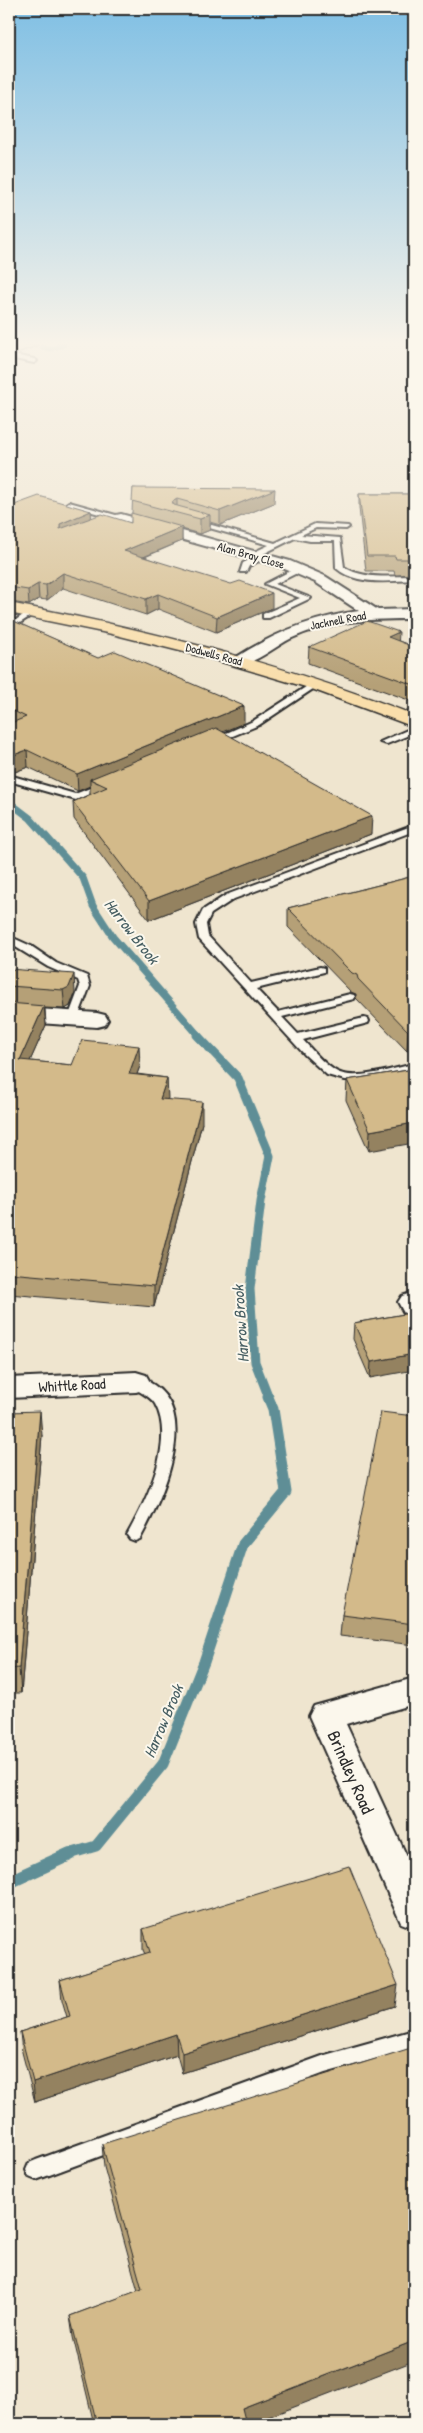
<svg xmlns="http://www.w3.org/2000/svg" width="423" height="2433" viewBox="0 0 423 2433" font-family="'Patrick Hand',sans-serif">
<rect width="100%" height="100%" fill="#efe5cf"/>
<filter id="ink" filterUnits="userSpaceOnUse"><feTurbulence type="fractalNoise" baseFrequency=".02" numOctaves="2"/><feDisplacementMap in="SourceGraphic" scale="10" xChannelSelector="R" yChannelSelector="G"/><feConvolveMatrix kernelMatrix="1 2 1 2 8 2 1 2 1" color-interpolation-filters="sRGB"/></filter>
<g filter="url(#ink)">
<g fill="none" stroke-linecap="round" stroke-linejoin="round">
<!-- stream-far4 -->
<path stroke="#5f8e96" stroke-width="4.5" d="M 42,347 L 49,349 L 64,345"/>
<!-- stream-far3 -->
<path stroke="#5f8e96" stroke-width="7" d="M 9,802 L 30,818 L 83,878 L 93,906 L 113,937 L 199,1036"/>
<!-- stream-far2 -->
<path stroke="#5f8e96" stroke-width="9" d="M 197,1035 L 238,1078 L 270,1156 L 261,1201 L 250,1289 L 255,1362 L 269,1398"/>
<!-- stream-far1 -->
<path stroke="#5f8e96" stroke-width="11" d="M 66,1855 L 96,1846 L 163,1764 L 204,1662 L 243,1544 L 286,1492 L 273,1409 L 268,1397"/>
<!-- stream -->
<path stroke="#5f8e96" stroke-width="14" d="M 9,1882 L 70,1854"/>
<!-- service casing -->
<g stroke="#2b2b2b" stroke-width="4">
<path id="service" d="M 9,354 L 34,359 L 37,361 L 34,363 L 9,358 Z
M 69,502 L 123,517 L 124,518 L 121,520 L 67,505 L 66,504 Z
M 194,520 L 275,543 L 315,524 L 348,526 L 349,527 L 346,529 L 316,528 L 301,535 L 340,538 L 344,567 C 365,580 390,576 414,576 L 414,580 C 390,581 356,586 336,568 L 335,541 L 310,541 L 295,538 L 261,555 L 264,557 L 263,559 L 249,566 L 246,572 L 240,572 L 243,563 L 255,557 L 251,555 L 252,553 L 269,545 L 192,523 L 191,522 Z
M 296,568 L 303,570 L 275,584 L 311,598 L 269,618 L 263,618 L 263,614 L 300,598 L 265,584 Z
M 30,610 L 37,612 L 9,630 L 9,625 Z
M 410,628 L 414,628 L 414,632 L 410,632 Z
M 312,683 L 319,685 L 259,725 L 216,743 L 209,741 L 253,721 Z
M 414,727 L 414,733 L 387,744 L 380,742 Z
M 9,775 L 75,794 L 103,783 L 111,785 L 76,800 L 9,781 Z
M 414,825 L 414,831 L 234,899 L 211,914 L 206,924 L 208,936 L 251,983 L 320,967 L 324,968 L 324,972 L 256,989 L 278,1012 L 350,994 L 354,995 L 355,997 L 354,999 L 282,1017 L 298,1034 L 364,1018 L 368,1019 L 369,1021 L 368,1023 L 303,1040 C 312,1050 322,1062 334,1070 C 353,1083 393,1068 414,1064 L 414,1070 L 366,1081 L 345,1080 L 327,1075 L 305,1055 L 199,939 L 196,924 L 203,910 L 226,895 Z
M 9,936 L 31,946 L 56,963 L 87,976 L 90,986 L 77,1020 L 69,1020 L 68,1018 L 80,986 L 78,980 L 48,967 L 9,943 Z
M 136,1377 C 209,1398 163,1497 140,1539 L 135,1541 L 130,1539 L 127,1535 C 146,1501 176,1442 155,1404 C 149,1394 135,1392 129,1382 L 131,1379 Z
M 414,2030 L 414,2048 L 325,2073 L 36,2180 L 29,2177 L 26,2170 L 29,2163 L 36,2160 L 325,2055 Z"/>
</g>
<!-- minor casing -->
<g stroke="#2b2b2b" stroke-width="4">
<path id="minor" d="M 121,514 L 290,561 L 325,576 L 378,610 L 414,609 L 414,619 C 371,619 330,620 290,639 C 276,646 250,668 235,664 L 233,661 L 235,658 C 274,633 313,617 359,611 L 315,582 L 280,567 L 116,521 L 114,518 L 116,515 Z
M 9,1007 L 97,1013 L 105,1015 L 108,1020 L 105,1025 L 97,1027 L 9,1021 Z
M 411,1293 L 414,1294 L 414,1318 L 405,1315 L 398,1302 L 402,1296 Z
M 136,1372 L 146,1375 L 150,1382 L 146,1389 L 136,1392 L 9,1398 L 9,1378 Z
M 414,1678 L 414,1704 L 346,1724 L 414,1872 L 414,1928 L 401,1923 L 309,1716 L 314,1706 Z"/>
</g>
<!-- primary casing -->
<g stroke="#2b2b2b" stroke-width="3">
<path id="primary" d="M 9,603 C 147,629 283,664 414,715 L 414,727 L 309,688 L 208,658 L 112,634 L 9,613 Z"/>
</g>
<!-- trunk casing -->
<g stroke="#2b2b2b" stroke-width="3">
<path id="trunk" d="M 16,345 L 37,345 L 9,355 L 9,347 Z"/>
</g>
<!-- service -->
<use href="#service" fill="#fbf7ec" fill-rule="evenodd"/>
<!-- minor -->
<use href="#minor" fill="#fbf7ec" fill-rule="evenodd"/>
<!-- primary -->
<use href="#primary" fill="#f9deab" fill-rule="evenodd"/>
<!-- trunk -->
<use href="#trunk" fill="#f9deab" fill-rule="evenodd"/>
</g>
<!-- wall -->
<path fill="#b5a077" stroke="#2b2b2b" d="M 133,488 L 274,503 L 220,525 L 210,522 L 210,530 L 200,534 L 182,529 L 182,541 L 145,557 L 272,608 L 216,632 L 158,609 L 146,615 L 63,588 L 47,600 L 39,599 L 29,605 L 11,602 L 12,616 L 9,618 L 9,507 L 91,511 L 91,518 L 131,523 L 132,513 Z
M 359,494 L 414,494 L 414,574 L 395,575 L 394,571 L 366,571 L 359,508 Z
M 9,619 L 244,723 L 222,732 L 371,834 L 149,920 L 74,819 L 73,802 L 90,794 L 90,786 L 78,791 L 28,767 L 12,773 L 9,771 Z
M 399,641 L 414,647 L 414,702 L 308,663 L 309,647 Z
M 414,876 L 414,1048 L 407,1051 L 356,998 L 356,994 L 351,992 L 288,927 L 288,908 Z
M 9,969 L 75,993 L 70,1006 L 65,1009 L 45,1008 L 46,1025 L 30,1061 L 72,1065 L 140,1066 L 137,1074 L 167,1078 L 167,1100 L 202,1123 L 154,1307 L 9,1294 Z
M 414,1069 L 369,1151 L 346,1100 L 347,1080 Z
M 410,1313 L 370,1378 L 353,1339 L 354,1323 Z
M 9,1412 L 42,1435 L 21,1693 L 9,1693 Z
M 414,1416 L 414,1645 L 340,1636 L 342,1615 Z
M 143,1929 L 395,2006 L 182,2073 L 177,2055 L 35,2102 L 22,2052 L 20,2032 L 67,2017 L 62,2000 L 60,1980 L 145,1954 L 143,1950 Z
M 102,2144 L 250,2424 L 94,2424 L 73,2337 L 70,2316 L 138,2291 L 104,2167 Z"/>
<!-- shaded-wall -->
<path fill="#948261" stroke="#2b2b2b" d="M 275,489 L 274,503 L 220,525 L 220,511 Z
M 177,499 L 177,513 L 172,502 Z
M 91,511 L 92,525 L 60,538 L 60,524 Z
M 210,515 L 210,530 L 200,534 L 200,519 Z
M 182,527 L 182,541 L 124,565 L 124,551 Z
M 63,573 L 63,588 L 47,600 L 46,585 Z
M 38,584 L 39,599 L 29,605 L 28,590 Z
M 272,593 L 272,608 L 216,632 L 217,617 Z
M 158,594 L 158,609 L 146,615 L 146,599 Z
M 11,600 L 12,616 L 9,618 L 9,602 Z
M 399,632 L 398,648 L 388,637 Z
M 244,706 L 244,723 L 98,783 L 90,779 L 90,786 L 78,791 L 77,774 Z
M 27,750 L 28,767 L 12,773 L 11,756 Z
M 372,816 L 371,834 L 149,920 L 149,901 Z
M 74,974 L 75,993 L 70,1006 L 65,1009 L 63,990 Z
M 44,1006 L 46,1025 L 22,1079 L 20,1060 Z
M 414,1029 L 414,1048 L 407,1051 L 408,1031 Z
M 139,1046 L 140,1066 L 130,1093 L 129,1074 Z
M 167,1078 L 168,1098 L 161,1119 L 160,1099 Z
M 202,1102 L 202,1123 L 154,1307 L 154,1286 Z
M 414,1123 L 414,1143 L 369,1151 L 370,1131 Z
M 414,1354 L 414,1370 L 370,1378 L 371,1362 Z
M 40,1411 L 42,1435 L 21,1693 L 19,1668 Z
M 398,1985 L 395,2006 L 182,2073 L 182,2053 Z
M 176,2034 L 177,2055 L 35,2102 L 33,2082 Z
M 414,2196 L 414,2217 L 409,2198 Z
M 414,2341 L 414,2361 L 250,2424 L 241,2424 L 242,2408 Z"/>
<!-- building -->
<path fill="#d3ba8a" stroke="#2b2b2b" d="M 133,488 L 275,489 L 220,511 L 177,499 L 172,502 L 174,505 L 210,515 L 200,519 L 132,501 Z
M 359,494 L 414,494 L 414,559 L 396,559 L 395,556 L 367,556 Z
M 39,496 L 91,511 L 60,524 L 60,529 L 102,514 L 131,523 L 131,513 L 182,527 L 124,551 L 231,584 L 240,581 L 272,593 L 217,617 L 158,594 L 146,599 L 63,573 L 46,585 L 38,584 L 28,590 L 9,587 L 9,507 Z
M 9,619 L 98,658 L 115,651 L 244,706 L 77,774 L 27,750 L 11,756 L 9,755 L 9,724 L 26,717 L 9,709 Z
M 367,621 L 399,632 L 388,637 L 414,647 L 414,685 L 309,647 Z
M 216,728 L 372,816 L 149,901 L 73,802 L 107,787 L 90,779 Z
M 414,876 L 414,1029 L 408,1031 L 358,979 L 357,975 L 352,973 L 288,908 Z
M 9,969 L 74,974 L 69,987 L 63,990 L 9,986 Z
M 9,1003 L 44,1006 L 20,1060 L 72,1065 L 82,1040 L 139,1046 L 129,1074 L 167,1078 L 160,1099 L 202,1102 L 154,1286 L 9,1273 Z
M 414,1069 L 414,1123 L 370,1131 L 347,1080 Z
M 410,1313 L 414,1322 L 414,1354 L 371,1362 L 354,1323 Z
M 40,1411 L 19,1668 L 9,1669 L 9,1412 Z
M 381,1412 L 414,1416 L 414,1624 L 342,1615 Z
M 349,1866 L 398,1985 L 182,2053 L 176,2034 L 33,2082 L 20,2032 L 70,2016 L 60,1980 L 150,1952 L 143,1929 Z
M 414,2047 L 414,2196 L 409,2198 L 414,2212 L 414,2341 L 242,2408 L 246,2424 L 97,2424 L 70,2316 L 142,2289 L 102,2144 Z"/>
</g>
<!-- sky -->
<linearGradient id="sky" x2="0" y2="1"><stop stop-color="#7fbfe4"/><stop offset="0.5" stop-color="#f8f3e9"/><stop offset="1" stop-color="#f8f3e9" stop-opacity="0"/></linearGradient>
<rect width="423" height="686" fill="url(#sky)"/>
<g text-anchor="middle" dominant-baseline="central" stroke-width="4" stroke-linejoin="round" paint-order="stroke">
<!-- far-street labels -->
<g font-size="12" fill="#2b2b2b" stroke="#fbf7ec">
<text transform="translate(251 555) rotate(16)">Alan Bray Close</text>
<text transform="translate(338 620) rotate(-11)">Jacknell Road</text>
<text transform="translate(214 654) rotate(15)">Dodwells Road</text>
</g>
<!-- street labels -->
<g font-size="15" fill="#2b2b2b" stroke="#fbf7ec">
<text transform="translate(72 1385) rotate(-3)">Whittle Road</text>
</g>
<!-- water labels -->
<g font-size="16" font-style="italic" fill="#455d61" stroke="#fbf7ec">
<text transform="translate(132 931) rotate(52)">Harrow Brook</text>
<text transform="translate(240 1324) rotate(-94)">Harrow Brook</text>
<text transform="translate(163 1721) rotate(-67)">Harrow Brook</text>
</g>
<!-- near-street labels -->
<g font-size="18" fill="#2b2b2b" stroke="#fbf7ec">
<text transform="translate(351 1772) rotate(66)">Brindley Road</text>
</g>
</g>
<!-- margin -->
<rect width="423" height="2433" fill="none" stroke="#fbf7ec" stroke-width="30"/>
<rect x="15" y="15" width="393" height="2403" fill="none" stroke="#2b2b2b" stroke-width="2" filter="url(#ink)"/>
</svg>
